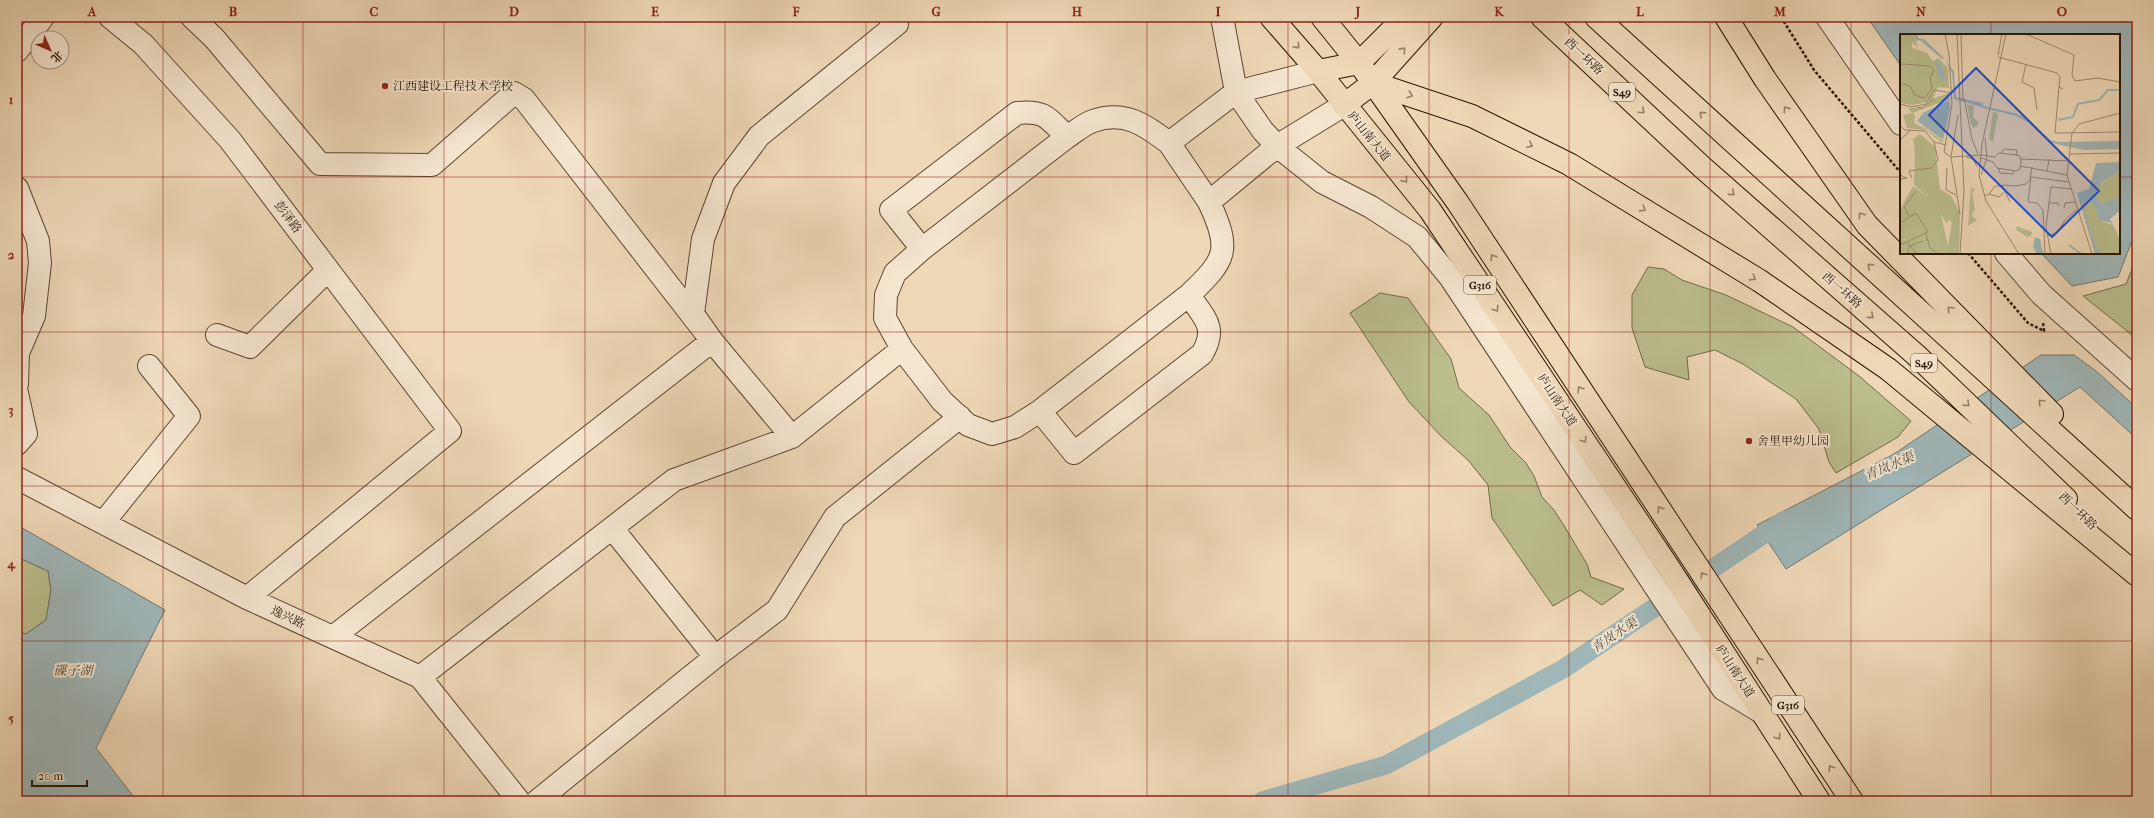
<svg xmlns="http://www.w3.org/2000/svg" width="2154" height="818" viewBox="0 0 2154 818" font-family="'IM FELL French Canon','Noto Serif SC',serif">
<rect width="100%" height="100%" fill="#efd8b7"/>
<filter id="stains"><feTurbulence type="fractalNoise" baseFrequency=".005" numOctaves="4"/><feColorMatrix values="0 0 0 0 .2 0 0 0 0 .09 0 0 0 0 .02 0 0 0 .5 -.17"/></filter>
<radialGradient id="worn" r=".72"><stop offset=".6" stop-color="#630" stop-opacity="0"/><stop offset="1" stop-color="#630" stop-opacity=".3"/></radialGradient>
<!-- green -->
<path fill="#bbbe8d" stroke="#726a48" d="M 2137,257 L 2137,339 L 2083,296 L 2126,284 Z
M 1648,267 L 1664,269 L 1682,280 L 1726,295 L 1793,327 L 1859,376 L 1911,421 L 1898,437 L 1836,473 L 1829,462 L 1819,429 L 1796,399 L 1743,364 L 1715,350 L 1687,357 L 1689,380 L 1645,367 L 1632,328 L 1632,295 Z
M 1380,293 L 1408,298 L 1451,359 L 1459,388 L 1489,415 L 1510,447 L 1526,463 L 1534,476 L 1542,497 L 1554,510 L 1563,524 L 1587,564 L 1591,577 L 1624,589 L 1602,605 L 1580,590 L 1553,606 L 1492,518 L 1488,485 L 1468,460 L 1442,437 L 1409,402 L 1350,313 Z
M 17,557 L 48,571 L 51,590 L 46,620 L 26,634 L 17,632 Z"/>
<!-- water -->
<path fill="#9fb7b9" stroke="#6f7771" d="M 1867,17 L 2137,17 L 2137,228 L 2118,277 L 2072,286 L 2041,253 L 2119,253 L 2119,35 L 1901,35 L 1901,66 Z
M 2041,355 L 2074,355 L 2096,371 L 2137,408 L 2137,439 L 2080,387 L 1786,569 L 1757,525 L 1894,454 Z
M 17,525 L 165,610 L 96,748 L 137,801 L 17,801 L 17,632 L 26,634 L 46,620 L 51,590 L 48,571 L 17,557 Z"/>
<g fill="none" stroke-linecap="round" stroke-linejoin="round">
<!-- canal -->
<path stroke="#9fb7b9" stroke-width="19" d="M 1262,801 L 1386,765 L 1563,669 L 1785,520"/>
<!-- minor casing -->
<g stroke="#5a4631" stroke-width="24">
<path id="minor" d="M 110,17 L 143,44 L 230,140 L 450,431 L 247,598
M 192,17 L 214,38 L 320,164 L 432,165 L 514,93 L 524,99 L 712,341 L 333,637
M 1222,17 L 1236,92 L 1263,131 L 1277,146 L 1322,182 L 1371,207 L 1417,237 L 1450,277 L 1723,689 L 1763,713
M 1827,17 L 1901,124
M 17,51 L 43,17
M 1318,71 L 1236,92 L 1169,143 C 1145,125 1125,110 1093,121 C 1084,124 1075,132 1067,137 L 922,249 L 895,273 L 886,295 L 885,318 L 902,349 L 942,401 L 968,425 L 992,434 L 1015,427 L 1040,411 L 1189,295 C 1227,259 1231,250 1209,202 L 1277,146 L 1344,105
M 1169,143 L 1209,202
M 17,188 L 38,241 L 40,263 L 34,316 L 18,353 L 17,384
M 922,249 L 891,210 L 1017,113 C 1045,110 1048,118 1067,137
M 2006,253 L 2041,294 L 2137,380
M 217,335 L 250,347 L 328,270
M 17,393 L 26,434 L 17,444
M 1040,411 L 1074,453 L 1202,354 C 1218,327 1204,318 1189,295
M 792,437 L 712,341 L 693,314 L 703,239 L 724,183 L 759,136 L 897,24 L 889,17
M 17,478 L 247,598 L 420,677 L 519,801
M 103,523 L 189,416 L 149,366
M 612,528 L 715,657
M 420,677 L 674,480 L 792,437 L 902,349
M 537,801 L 715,657 L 777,610 L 835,517 L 960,417"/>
</g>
<!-- highway casing -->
<g stroke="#281604" stroke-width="24">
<path id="highway" d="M 1271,17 L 1318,71 L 1430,210 L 1669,568 L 1819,801
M 1322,17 L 1359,63 L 1458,203 L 1852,801
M 1542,17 L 1702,167 L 1916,355 L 2066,499
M 1596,17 L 2137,509
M 1726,17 L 1765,79 L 1867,225 L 2052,414
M 1318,71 L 1359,63 L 1405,17
M 1373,83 L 1472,116 L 1569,164 L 1760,281 L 1888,369 L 2137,575
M 1344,105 L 1373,83 L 1432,17"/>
</g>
<!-- path -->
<path stroke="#281604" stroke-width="2.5" stroke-dasharray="3 2" stroke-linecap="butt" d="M 1781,17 L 1814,70 L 1901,173
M 1968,253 L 2028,323 L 2044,331 L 2043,322"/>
<!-- minor -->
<use href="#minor" stroke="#f5e6d0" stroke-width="22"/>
<!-- highway -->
<use href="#highway" stroke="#efd8b7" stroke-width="22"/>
</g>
<!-- one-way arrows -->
<defs><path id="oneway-chevron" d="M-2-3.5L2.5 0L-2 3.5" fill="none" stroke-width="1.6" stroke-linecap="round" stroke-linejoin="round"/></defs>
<g stroke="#958166">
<use href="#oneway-chevron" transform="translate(1297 46) rotate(49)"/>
<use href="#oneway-chevron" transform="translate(1403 50) rotate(-48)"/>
<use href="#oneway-chevron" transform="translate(1410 95) rotate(19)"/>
<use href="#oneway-chevron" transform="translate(1786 109) rotate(-125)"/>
<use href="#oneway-chevron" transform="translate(1642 111) rotate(43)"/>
<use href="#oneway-chevron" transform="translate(1702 114) rotate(-138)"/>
<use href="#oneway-chevron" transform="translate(1530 145) rotate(26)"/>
<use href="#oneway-chevron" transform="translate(1405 180) rotate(51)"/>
<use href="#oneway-chevron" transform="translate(1732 193) rotate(41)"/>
<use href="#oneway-chevron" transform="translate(1643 209) rotate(32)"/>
<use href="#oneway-chevron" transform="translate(1861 215) rotate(-125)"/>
<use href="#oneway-chevron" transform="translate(1493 257) rotate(-123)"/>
<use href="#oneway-chevron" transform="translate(1870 266) rotate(-138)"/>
<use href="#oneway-chevron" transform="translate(1753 278) rotate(32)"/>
<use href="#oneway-chevron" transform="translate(1496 309) rotate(56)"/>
<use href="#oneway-chevron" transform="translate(1950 309) rotate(-134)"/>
<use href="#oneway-chevron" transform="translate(1871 316) rotate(41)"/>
<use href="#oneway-chevron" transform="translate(1580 389) rotate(-123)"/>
<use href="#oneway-chevron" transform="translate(2041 402) rotate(-134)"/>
<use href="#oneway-chevron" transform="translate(1967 404) rotate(44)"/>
<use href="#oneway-chevron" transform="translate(1584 440) rotate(56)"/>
<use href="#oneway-chevron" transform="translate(1660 509) rotate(-123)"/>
<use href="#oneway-chevron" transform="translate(1703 575) rotate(-123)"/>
<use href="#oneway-chevron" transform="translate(1759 660) rotate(-123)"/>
<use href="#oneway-chevron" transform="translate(1778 737) rotate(57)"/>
<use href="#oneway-chevron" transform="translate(1831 768) rotate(-123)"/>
</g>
<!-- grid -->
<path fill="none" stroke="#8f2418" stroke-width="1" stroke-opacity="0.55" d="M 163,17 L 163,801M 303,17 L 303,801M 444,17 L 444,801M 585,17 L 585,801M 725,17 L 725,801M 866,17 L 866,801M 1007,17 L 1007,801M 1147,17 L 1147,801M 1288,17 L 1288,801M 1429,17 L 1429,801M 1569,17 L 1569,801M 1710,17 L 1710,801M 1851,17 L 1851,801M 1991,17 L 1991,35M 17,177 L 1901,177M 2119,177 L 2137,177M 1991,253 L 1991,801M 17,332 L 2137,332M 17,486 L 2137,486M 17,641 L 2137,641"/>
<!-- markers -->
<g fill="#8f2418" stroke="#f5e6d0" stroke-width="1.5">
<circle cx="385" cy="86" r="4"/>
<circle cx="1749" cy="441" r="4"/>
</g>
<g text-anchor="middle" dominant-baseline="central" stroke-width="4" stroke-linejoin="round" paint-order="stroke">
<!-- shield labels -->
<g fill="#f5e6d0" stroke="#665441" stroke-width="1">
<rect x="1609" y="83" width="26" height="18" rx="3"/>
<rect x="1464" y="276" width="32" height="18" rx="3"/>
<rect x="1911" y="354" width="26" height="18" rx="3"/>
<rect x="1772" y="696" width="32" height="18" rx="3"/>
</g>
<g font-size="11" font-weight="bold" fill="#281604">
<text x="1622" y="92">S49</text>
<text x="1480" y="285">G316</text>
<text x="1924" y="363">S49</text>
<text x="1788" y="705">G316</text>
</g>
<!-- street labels -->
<g font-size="12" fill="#281604" stroke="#f5e6d0">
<text transform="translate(1584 56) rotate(43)">西一环路</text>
<text transform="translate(1369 136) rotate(51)">庐山南大道</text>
<text transform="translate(288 217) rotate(53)">彭泽路</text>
<text transform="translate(1842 290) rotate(41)">西一环路</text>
<text transform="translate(1557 400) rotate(56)">庐山南大道</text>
<text transform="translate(2078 511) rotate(44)">西一环路</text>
<text transform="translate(288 617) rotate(25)">逸兴路</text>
<text transform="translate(1735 671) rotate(57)">庐山南大道</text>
</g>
<!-- poi labels -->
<g font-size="12" fill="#281604" stroke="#f5e6d0" text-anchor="start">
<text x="393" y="86">江西建设工程技术学校</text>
<text x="1757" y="441">舍里甲幼儿园</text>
</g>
<!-- water labels -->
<g font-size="13" font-style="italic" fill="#524e43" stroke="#f5e6d0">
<text transform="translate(1889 466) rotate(-23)">青岚水渠</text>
<text transform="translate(1614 635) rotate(-34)">青岚水渠</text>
<text x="73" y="670">碟子湖</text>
</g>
</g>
<!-- overview -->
<g transform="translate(1900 34)">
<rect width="220" height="220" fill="#efd8b7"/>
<path d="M 0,0 L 13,0 L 18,14 L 12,8 L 12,14 L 27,19 L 33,27 L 38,24 L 48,34 L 49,54 L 38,53 L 32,67 L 13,71 L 0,69 ZM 49,59 L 50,68 L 47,66 L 12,79 L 15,81 L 14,89 L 26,95 L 44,108 L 41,108 L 26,96 L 7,94 L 3,81 L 12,79 L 8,74 L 23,74 L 37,63 ZM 67,70 L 74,72 L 73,83 L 79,89 L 76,93 L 73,94 L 70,88 ZM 93,77 L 98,80 L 93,108 L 89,106 ZM 20,100 L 35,113 L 40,155 L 51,162 L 60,178 L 59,220 L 0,220 L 0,176 L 13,152 L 29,164 L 14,151 L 15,118 L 13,105 ZM 41,180 L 46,189 L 50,186 L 52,189 L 48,212 ZM 216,139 L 220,139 L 220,163 L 200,169 L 196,163 L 198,152 ZM 71,153 L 75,156 L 72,158 L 75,177 L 73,177 L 72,182 L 77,186 L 68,192 ZM 185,165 L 194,170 L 203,188 L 213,191 L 220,206 L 220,220 L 202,220 L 195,211 L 182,168 ZM 117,192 L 132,198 L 131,202 L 127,203 L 116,196 Z" fill="#bbbe8d" fill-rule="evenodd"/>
<path d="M 14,0 L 17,0 L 18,4 L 24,5 L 44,24 L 42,25 L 20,6 L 16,7 ZM 45,26 L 54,37 L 56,63 L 83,69 L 82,73 L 54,65 L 52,39 ZM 34,27 L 39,28 L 47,46 L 41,47 ZM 47,67 L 50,69 L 50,75 L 43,106 L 17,87 L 23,79 ZM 220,107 L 220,115 L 184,116 L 161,111 L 156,108 ZM 220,128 L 220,139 L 216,139 L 201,149 L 196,163 L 200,169 L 220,163 L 220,177 L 210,185 L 220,206 L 211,189 L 199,186 L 194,170 L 186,166 L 182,168 L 195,211 L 202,220 L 195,220 L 177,159 L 189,155 L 196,129 ZM 135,203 L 140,205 L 143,220 L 137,220 L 133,213 Z" fill="#9fb7b9"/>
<path fill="none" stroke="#9fb7b9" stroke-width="2" d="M 80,72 L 117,81 L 128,87 L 150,107 L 161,110M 158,86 L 173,83 L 178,70 L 199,66 L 208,56 L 220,56M 169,211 L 181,220"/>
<path fill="none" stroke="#9f8a6f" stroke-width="1" d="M 45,0 L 49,21 L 52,70 L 44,118 L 51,123M 57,0 L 64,157 L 60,220M 61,0 L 63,67M 106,0 L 82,110 L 79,141 L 86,167 L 119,220M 126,0 L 174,21 L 172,41 L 175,47 L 198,44 L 220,48M 98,21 L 102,0M 98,23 L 157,39 L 160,43 L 159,53 L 163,55M 126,30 L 122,48 L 134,54 L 137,76M 0,32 L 3,30 L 30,32 L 34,36 L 30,44 L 32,54M 2,49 L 11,53 L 14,61 L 25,64 L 32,54M 159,53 L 155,99 L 220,98M 64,64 L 72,105 L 78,120M 0,70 L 12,73 L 26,70 L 34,56 L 52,59M 17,73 L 22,74 L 35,64M 58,81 L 51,123 L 60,180M 0,92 L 5,96 L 25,97 L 34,108 L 46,111M 0,106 L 10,97M 101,119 L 104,115 L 117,116 L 116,121M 170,120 L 220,119M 51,123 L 81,121M 66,123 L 73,125 L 77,133M 81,124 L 93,128 L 97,134 L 116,137 L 120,135 L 121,127 L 120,122 L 116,121 L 99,119 L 95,123 L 81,121M 121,125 L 168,127M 120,132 L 167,141M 47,134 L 46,156 L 56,161M 99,135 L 100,139 L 113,140 L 114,137M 147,138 L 149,125M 0,141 L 7,144 L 0,145M 81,141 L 87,124 L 85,104M 12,144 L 9,137 L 31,134 L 38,126 L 34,108M 89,160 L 95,152 L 102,152M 84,162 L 89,160 L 99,163 L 104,158M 110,168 L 102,151 L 116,152 L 126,150 L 130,146 L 132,133M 149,169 L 158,169 L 159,172M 164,174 L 165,169 L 176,168M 9,182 L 4,173 L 16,157M 0,189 L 16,179 L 28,198 L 0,211M 26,200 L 30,214 L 38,220M 147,202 L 157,199 L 165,186 L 175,177 L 179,177M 7,208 L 10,212 L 7,220M 17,220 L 10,212 L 23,207M 145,220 L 143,176 L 137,169 L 128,168 L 131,143 L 169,148M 151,220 L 146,193 L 151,153 L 172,155M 192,220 L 167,141 L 172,99 L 179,90 L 220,79"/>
<path fill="#1d4ed8" fill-opacity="0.15" stroke="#1d4ed8" stroke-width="2" d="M 76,34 L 199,157 L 152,203 L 29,81 Z"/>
<rect width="220" height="220" fill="none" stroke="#281604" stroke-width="2"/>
</g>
<!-- margin -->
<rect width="2154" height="818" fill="none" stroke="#efd8b7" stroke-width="44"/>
<!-- north arrow -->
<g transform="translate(50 50) rotate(135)"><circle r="19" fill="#f5e6d0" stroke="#a3937e"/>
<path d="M0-3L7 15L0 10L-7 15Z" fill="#8f2418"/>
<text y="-6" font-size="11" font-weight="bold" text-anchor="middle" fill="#281604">北</text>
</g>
<!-- scale -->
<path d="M32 780v6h55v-6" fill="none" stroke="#281604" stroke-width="2"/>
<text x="38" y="780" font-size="12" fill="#281604" stroke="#f5e6d0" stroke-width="3" paint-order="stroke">20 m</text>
<rect x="22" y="22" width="2110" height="774" fill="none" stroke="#8f2418" stroke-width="1.5"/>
<g font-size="13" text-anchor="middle" font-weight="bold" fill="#8f2418">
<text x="92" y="16">A</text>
<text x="233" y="16">B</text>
<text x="374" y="16">C</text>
<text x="514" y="16">D</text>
<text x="655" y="16">E</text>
<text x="796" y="16">F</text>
<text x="936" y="16">G</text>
<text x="1077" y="16">H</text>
<text x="1218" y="16">I</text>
<text x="1358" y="16">J</text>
<text x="1499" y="16">K</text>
<text x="1640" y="16">L</text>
<text x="1780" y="16">M</text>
<text x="1921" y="16">N</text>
<text x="2062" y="16">O</text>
<text x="11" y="104">1</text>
<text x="11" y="259">2</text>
<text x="11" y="414">3</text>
<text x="11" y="568">4</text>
<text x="11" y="723">5</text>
</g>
<rect width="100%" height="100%" filter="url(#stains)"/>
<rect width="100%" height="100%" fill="url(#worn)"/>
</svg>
